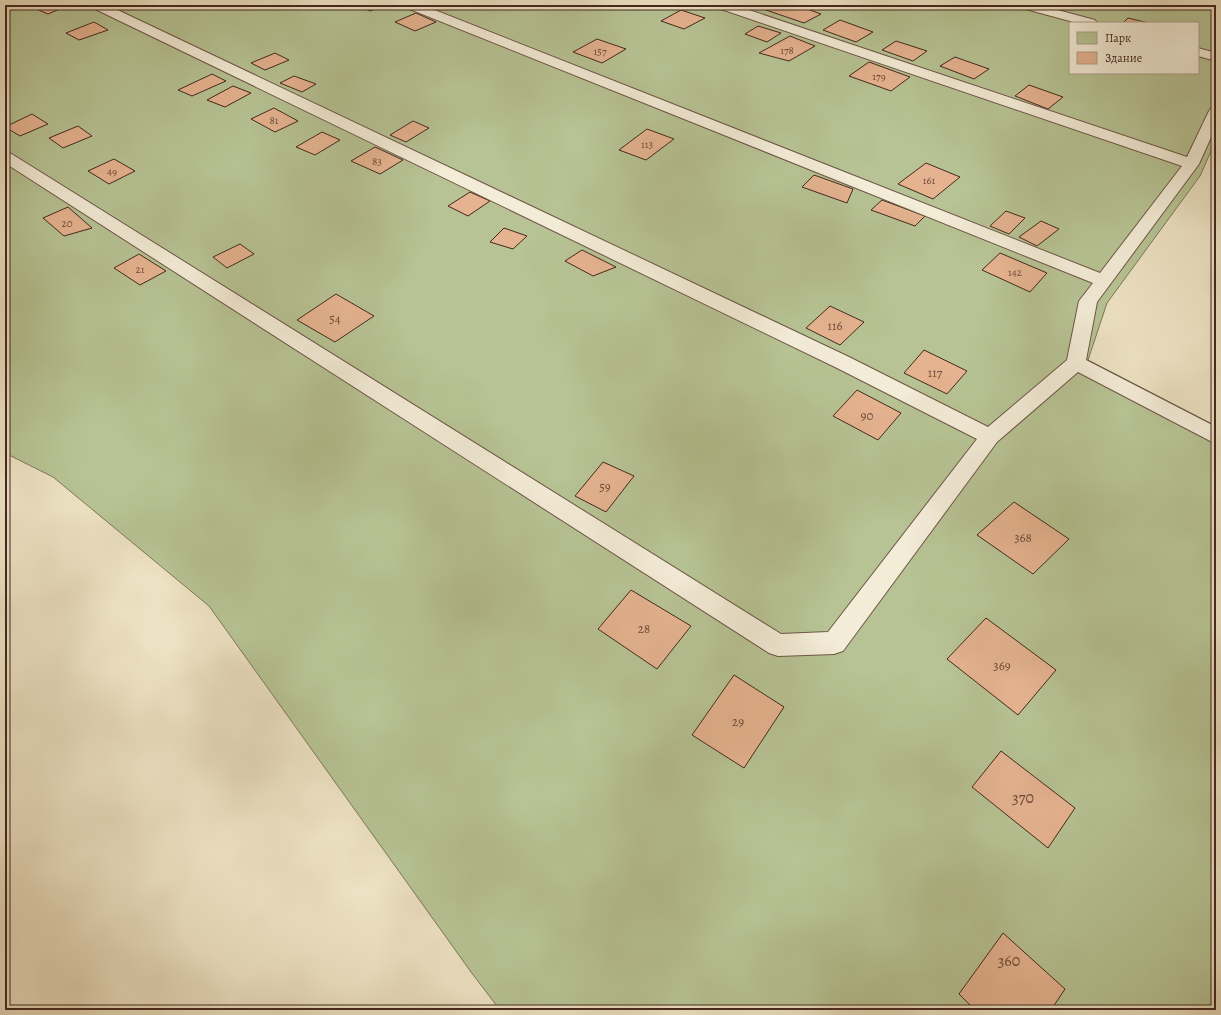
<svg xmlns="http://www.w3.org/2000/svg" width="1221" height="1015" viewBox="0 0 1221 1015" font-family="Alegreya,serif">
<rect width="100%" height="100%" fill="#ece1c2"/>
<filter id="stains"><feTurbulence type="fractalNoise" baseFrequency=".005" numOctaves="4"/><feColorMatrix values="0 0 0 0 .2 0 0 0 0 .09 0 0 0 0 .02 0 0 0 .5 -.17"/></filter>
<radialGradient id="worn" r=".72"><stop offset=".6" stop-color="#630" stop-opacity="0"/><stop offset="1" stop-color="#630" stop-opacity=".3"/></radialGradient>
<!-- green -->
<path fill="#b7c394" stroke="#7e7659" fill-rule="evenodd" d="M 5,5 L 1216,5 L 1216,140 L 1200,176 L 1107,303 L 1088,360 L 1216,426 L 1216,1010 L 500,1010 L 471,972 L 209,606 L 53,477 L 5,453 ZM 1070,23 L 1198,23 L 1198,73 L 1070,73 Z"/>
<!-- building -->
<path fill="#e5b390" stroke="#44281e" d="M 33,5 L 69,5 L 48,14 L 29,6 Z
M 358,5 L 386,5 L 370,11 Z
M 774,5 L 796,5 L 821,14 L 804,23 L 766,10 Z
M 681,10 L 705,18 L 684,29 L 661,21 Z
M 416,13 L 436,22 L 415,31 L 395,22 Z
M 1128,18 L 1149,23 L 1123,23 Z
M 840,20 L 873,32 L 856,42 L 823,30 Z
M 94,22 L 108,30 L 79,40 L 66,33 Z
M 758,26 L 781,33 L 767,42 L 745,34 Z
M 790,36 L 815,46 L 789,61 L 759,53 Z
M 597,39 L 626,49 L 602,63 L 573,52 Z
M 896,41 L 927,51 L 913,61 L 882,50 Z
M 275,53 L 289,60 L 265,70 L 251,63 Z
M 955,57 L 989,69 L 974,79 L 940,66 Z
M 869,62 L 910,77 L 891,91 L 849,76 Z
M 212,74 L 226,81 L 192,96 L 178,90 Z
M 294,76 L 316,84 L 302,92 L 280,83 Z
M 1029,85 L 1063,97 L 1048,109 L 1015,96 Z
M 233,86 L 251,93 L 225,107 L 207,100 Z
M 274,108 L 298,121 L 275,132 L 251,119 Z
M 32,114 L 48,124 L 20,136 L 5,127 Z
M 413,121 L 429,128 L 406,142 L 390,135 Z
M 78,126 L 92,136 L 63,148 L 49,138 Z
M 647,129 L 674,139 L 646,160 L 619,150 Z
M 322,132 L 340,140 L 315,155 L 296,147 Z
M 375,147 L 403,160 L 380,174 L 351,161 Z
M 114,159 L 135,171 L 109,184 L 88,171 Z
M 926,163 L 960,177 L 933,199 L 898,184 Z
M 814,175 L 853,189 L 847,203 L 802,187 Z
M 470,192 L 490,201 L 468,216 L 448,206 Z
M 882,200 L 925,216 L 915,226 L 871,210 Z
M 68,207 L 92,228 L 64,236 L 43,218 Z
M 1006,211 L 1025,218 L 1009,234 L 990,226 Z
M 1041,221 L 1059,229 L 1037,246 L 1019,237 Z
M 504,228 L 527,236 L 513,249 L 490,242 Z
M 240,244 L 254,254 L 227,268 L 213,257 Z
M 582,250 L 616,267 L 593,276 L 565,261 Z
M 1000,253 L 1047,273 L 1030,292 L 982,270 Z
M 139,254 L 166,271 L 140,285 L 114,268 Z
M 336,294 L 374,316 L 335,342 L 297,320 Z
M 830,306 L 864,322 L 840,345 L 806,328 Z
M 924,350 L 967,371 L 947,394 L 904,373 Z
M 857,390 L 901,413 L 878,440 L 833,416 Z
M 603,462 L 634,476 L 606,512 L 575,496 Z
M 1014,502 L 1069,539 L 1033,574 L 977,535 Z
M 631,590 L 691,626 L 657,669 L 598,629 Z
M 986,618 L 1056,670 L 1018,715 L 947,659 Z
M 734,675 L 784,707 L 744,768 L 692,735 Z
M 1001,751 L 1075,808 L 1048,848 L 972,787 Z
M 1003,933 L 1065,989 L 1051,1010 L 975,1010 L 959,994 Z"/>
<g fill="none" stroke-linecap="round" stroke-linejoin="round">
<!-- service casing -->
<g stroke="#6e5647" stroke-width="2">
<path id="service" d="M 91,5 L 107,5 L 849,357 L 988,427 L 1067,360 L 1079,301 L 1093,283 L 407,8 L 405,5 L 422,5 L 1100,273 L 1182,166 L 718,8 L 716,5 L 734,5 L 1187,157 L 1209,111 L 1211,108 L 1216,107 L 1216,126 L 1199,164 L 1097,302 L 1086,360 L 1216,427 L 1216,444 L 1078,372 L 997,442 L 843,651 L 834,654 L 778,656 L 769,653 L 5,163 L 5,152 L 10,153 L 781,634 L 828,632 L 977,439 L 835,367 L 93,8 Z
M 1020,5 L 1039,5 L 1095,20 L 1097,23 L 1077,23 L 1022,8 Z
M 1198,48 L 1216,53 L 1216,61 L 1198,56 Z"/>
</g>
<!-- service -->
<use href="#service" fill="#f3ecd7" fill-rule="evenodd"/>
</g>
<g text-anchor="middle" dominant-baseline="central" stroke-width="3" stroke-linejoin="round" paint-order="stroke">
<!-- far-number labels -->
<g font-size="11" fill="#6c4b3a">
<text x="787" y="50">178</text>
<text x="600" y="51">157</text>
<text x="879" y="76">179</text>
<text x="274" y="120">81</text>
<text x="647" y="144">113</text>
<text x="377" y="161">83</text>
<text x="112" y="171">49</text>
<text x="929" y="180">161</text>
<text x="67" y="223">20</text>
<text x="140" y="269">21</text>
<text x="1015" y="272">142</text>
</g>
<!-- number labels -->
<g font-size="13" fill="#6c4b3a">
<text x="335" y="318">54</text>
<text x="835" y="325">116</text>
<text x="935" y="372">117</text>
<text x="867" y="415">90</text>
<text x="605" y="486">59</text>
<text x="1023" y="537">368</text>
<text x="644" y="628">28</text>
<text x="1002" y="665">369</text>
<text x="738" y="721">29</text>
</g>
<!-- near-number labels -->
<g font-size="16" fill="#6c4b3a">
<text x="1023" y="798">370</text>
<text x="1009" y="961">360</text>
</g>
</g>
<!-- margin -->
<rect width="1221" height="1015" fill="none" stroke="#ece1c2" stroke-width="20"/>
<rect x="6" y="6" width="1209" height="1003" fill="none" stroke="#44281e" stroke-width="2"/>
<rect x="10" y="10" width="1201" height="995" fill="none" stroke="#44281e"/>
<!-- legend -->
<rect x="1069" y="22" width="130" height="52" fill="#f3ecd7" stroke="#ad9e8d"/>
<rect x="1077" y="32" width="20" height="12" fill="#b7c394" stroke="#ad9e8d"/>
<text x="1105" y="42" font-size="12" fill="#44281e">Парк</text>
<rect x="1077" y="52" width="20" height="12" fill="#e5b390" stroke="#ad9e8d"/>
<text x="1105" y="62" font-size="12" fill="#44281e">Здание</text>
<rect width="100%" height="100%" filter="url(#stains)"/>
<rect width="100%" height="100%" fill="url(#worn)"/>
</svg>
